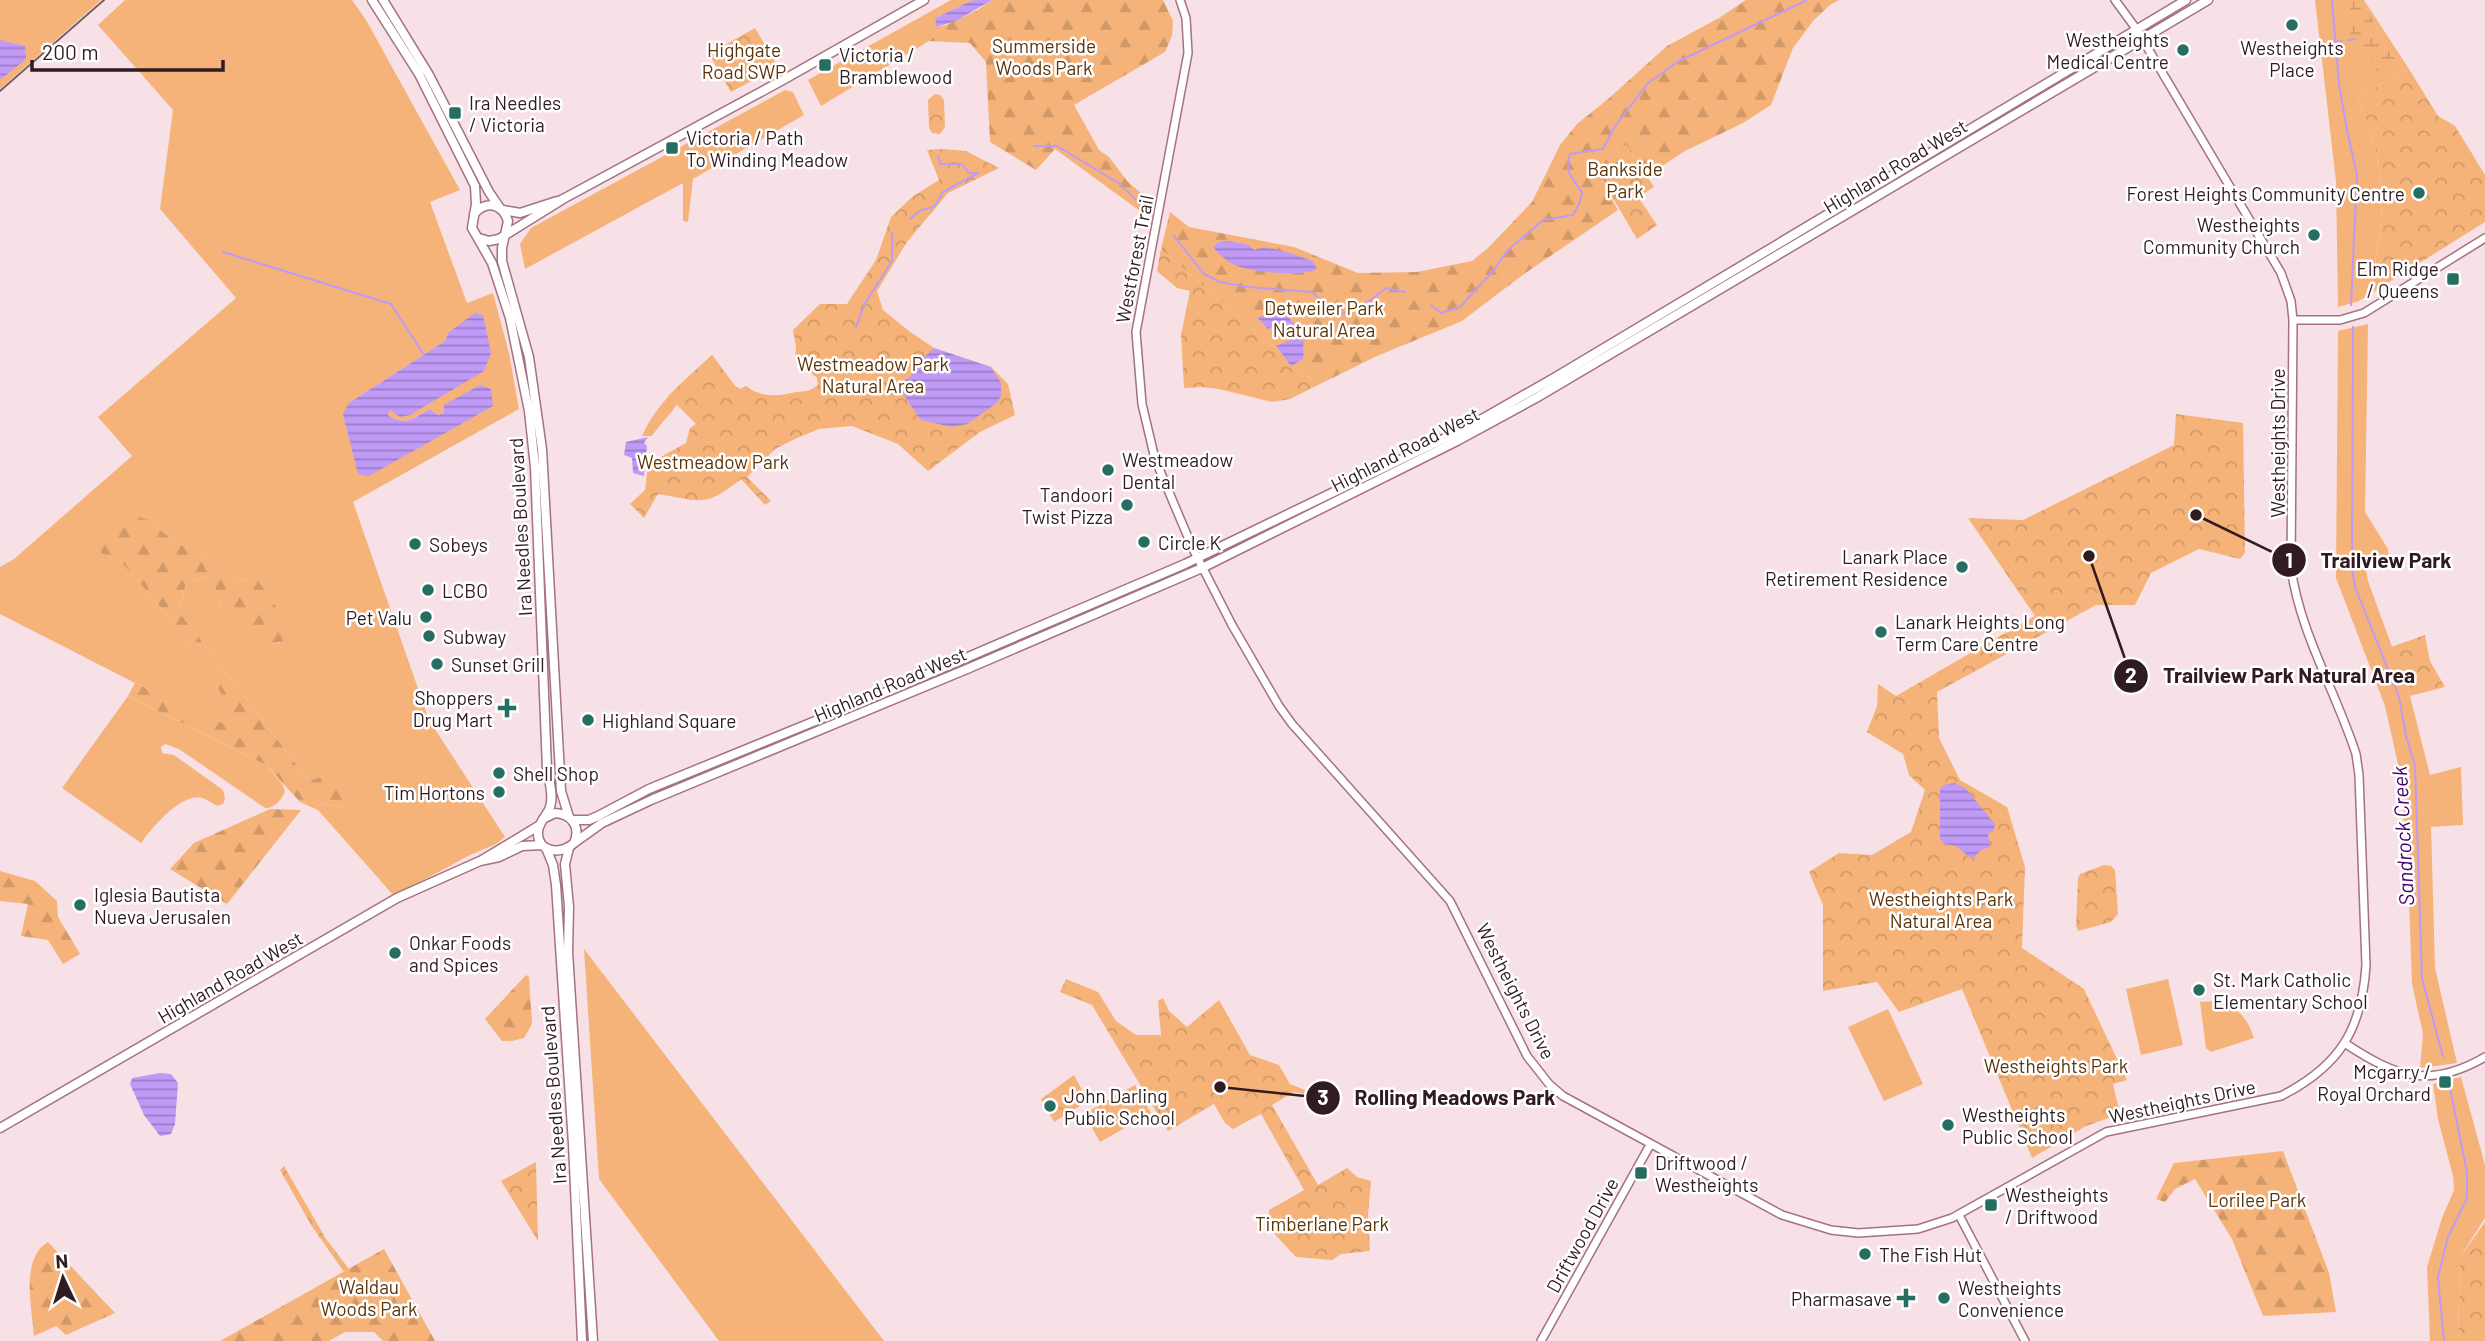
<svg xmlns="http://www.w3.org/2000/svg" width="2485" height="1341" viewBox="0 0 2485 1341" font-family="Barlow,sans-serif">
<defs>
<pattern id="forest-firs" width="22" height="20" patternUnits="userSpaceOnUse" patternTransform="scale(1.75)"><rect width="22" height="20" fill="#f5b379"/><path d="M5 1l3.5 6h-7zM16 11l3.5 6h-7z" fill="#d29968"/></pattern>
<pattern id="wetland-marsh" width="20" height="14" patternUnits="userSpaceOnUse" patternTransform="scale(1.75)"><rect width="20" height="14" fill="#f5b379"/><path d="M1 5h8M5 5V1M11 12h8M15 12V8" fill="none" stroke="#d29968"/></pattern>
<pattern id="park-crowns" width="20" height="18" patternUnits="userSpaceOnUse" patternTransform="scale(1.75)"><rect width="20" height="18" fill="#f5b379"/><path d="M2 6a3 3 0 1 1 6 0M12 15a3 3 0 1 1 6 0" fill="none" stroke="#d29968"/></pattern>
<pattern id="water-rules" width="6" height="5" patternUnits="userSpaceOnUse" patternTransform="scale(1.75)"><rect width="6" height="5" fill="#bf9af6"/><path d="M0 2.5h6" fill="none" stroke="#9c7dc7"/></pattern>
</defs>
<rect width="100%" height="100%" fill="#f8e1e6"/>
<!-- green -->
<path fill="#f5b379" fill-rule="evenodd" d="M 0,0 L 101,0 L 0,89 Z
M 125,0 L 352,0 L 366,20 L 460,190 L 430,202 L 467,303 L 493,293 L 509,353 L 519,409 L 353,502 L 429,720 L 505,837 L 496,844 L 470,855 L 394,896 L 318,810 L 300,802 L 343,807 L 334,772 L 309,781 L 183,617 L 180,609 L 186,583 L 206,577 L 215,585 L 221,606 L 249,637 L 264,644 L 280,643 L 251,578 L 243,581 L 230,578 L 212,560 L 173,540 L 148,520 L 101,553 L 121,562 L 169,617 L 251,737 L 135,683 L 0,614 L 0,567 L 14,559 L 132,456 L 98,417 L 236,298 L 160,209 L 173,110 L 98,25 ZM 448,333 L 484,371 L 390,410 L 388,415 C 405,427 413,418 430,409 L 438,415 L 444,413 L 358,474 L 349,403 L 445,341 Z
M 951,0 L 973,0 L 935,18 L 936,27 L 946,25 L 929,41 L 821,106 L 808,80 Z
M 2315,0 L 2351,0 L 2350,20 L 2372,66 L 2397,61 L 2387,49 L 2365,3 L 2360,0 L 2364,0 L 2409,69 L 2357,97 C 2372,130 2382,165 2382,202 C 2382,232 2374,264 2370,294 L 2359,301 L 2338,307 L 2336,181 Z
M 785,90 L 793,92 L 804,115 L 693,179 L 688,222 L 683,221 L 683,183 L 525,269 L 520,244 L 531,228 Z
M 2368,324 L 2365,512 L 2388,549 L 2389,560 L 2365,563 L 2368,581 L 2410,696 L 2430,775 L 2461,767 L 2463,825 L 2431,827 L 2435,968 L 2457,1063 L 2420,1068 L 2423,1034 L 2412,984 L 2408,872 L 2400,773 L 2385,706 L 2336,578 L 2338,331 Z
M 712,355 L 735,386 L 740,389 L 746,386 C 762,399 780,396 798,392 L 782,399 L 680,399 C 673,413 661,422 652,436 L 642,436 C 657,402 685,380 712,355 Z
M 128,696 L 266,765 L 283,785 L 285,792 C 281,800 275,808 265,808 L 179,749 L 165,744 L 161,747 L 162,753 L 174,755 L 223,790 L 225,799 L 223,804 L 217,806 C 213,804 207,799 202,798 C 180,793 152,828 141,843 L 62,788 Z
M 584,949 L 884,1341 L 719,1341 L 599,1179 Z
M 2168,979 L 2183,1045 L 2141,1055 L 2126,989 Z
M 2216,1001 C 2238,1007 2247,1017 2254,1038 L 2211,1052 L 2206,1048 L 2200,1002 Z
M 1888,1009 L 1923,1084 L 1884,1101 L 1848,1027 Z
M 2461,1077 L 2485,1165 L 2485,1218 L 2460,1257 L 2458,1341 L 2430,1341 L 2427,1267 L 2442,1218 L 2454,1190 L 2453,1176 L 2438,1119 L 2433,1084 Z
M 1135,1085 L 1151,1113 L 1100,1142 L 1084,1114 Z"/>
<!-- forest -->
<path fill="url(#forest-firs)" d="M 992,0 L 1163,0 L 1173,21 L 1172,36 L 1165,52 L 1074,105 L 1099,150 L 1109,157 L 1128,182 L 1148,199 L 1144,214 L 1055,149 L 1036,170 L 990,142 L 986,62 L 970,43 L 929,41 L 946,25 L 976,11 Z
M 1746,0 L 1839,0 L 1830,5 L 1813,21 L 1793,48 L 1771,105 L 1743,123 L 1685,151 L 1647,176 L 1626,145 L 1601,178 L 1618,210 L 1524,274 L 1462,321 L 1377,356 L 1318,385 L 1161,249 L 1170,212 L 1189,227 L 1294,247 L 1358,273 L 1417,272 L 1472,261 L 1488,248 L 1532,202 L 1560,145 L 1577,124 L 1608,99 L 1667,46 L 1719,18 Z
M 139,517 L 148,520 L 173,540 L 212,560 L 230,578 L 243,581 L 251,578 L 257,579 L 294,633 L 291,638 C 283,641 274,645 265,644 C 248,642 228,619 221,605 C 215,592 219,587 206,577 L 186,583 L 180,609 L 183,617 L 309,781 L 334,772 L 356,798 L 343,807 L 300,802 L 266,765 L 128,696 L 135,683 L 250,736 L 169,617 L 121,562 L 101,553 L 99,545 L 131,520 Z
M 270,809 L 301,810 L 227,904 L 170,869 L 194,843 Z
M 0,871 L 35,881 L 57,901 L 58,917 L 80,954 L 63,964 L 48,940 L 21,936 L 28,904 L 0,901 Z
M 526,975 L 529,977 L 532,1024 L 524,1038 L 512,1041 L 502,1041 L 485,1019 Z
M 2283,1151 L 2329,1273 L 2336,1312 L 2263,1316 L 2232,1239 L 2195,1179 L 2175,1189 L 2165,1202 L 2156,1199 L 2174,1163 Z
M 48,1242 L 115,1313 L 66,1335 L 56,1326 L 34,1336 C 32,1309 20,1258 48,1242 Z
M 384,1249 L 435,1341 L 383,1341 L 374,1332 L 345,1332 L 329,1341 L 220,1341 Z"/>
<!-- wetland -->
<path fill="url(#wetland-marsh)" d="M 2351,0 L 2360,0 L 2365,3 L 2387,49 L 2397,61 L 2398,65 L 2380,74 L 2372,66 L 2366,54 L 2358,53 C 2347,39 2350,17 2351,0 Z"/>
<!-- park -->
<path fill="url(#park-crowns)" d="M 755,28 L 778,67 L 731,92 L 709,54 Z
M 2409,69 L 2438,116 L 2455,126 L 2485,175 L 2485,222 L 2370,294 C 2374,264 2382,232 2382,202 C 2382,165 2372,130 2357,97 Z
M 935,94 L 940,95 L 944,100 L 945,127 L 940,134 L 932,133 L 929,128 L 928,100 Z
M 1626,144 L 1654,187 L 1638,197 L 1657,225 L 1637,239 L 1601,178 L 1600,170 Z
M 944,149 L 966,151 L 999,168 L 948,193 L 907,242 L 877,291 L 883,310 L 909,331 L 934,348 L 991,367 L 1008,384 L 1015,415 L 980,432 L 928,471 L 898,444 L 852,426 L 819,429 L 797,438 L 775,449 L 747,477 L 771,501 L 765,505 L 741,479 C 705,508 701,501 658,494 L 644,518 L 630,504 L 645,490 L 648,464 L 686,443 L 690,428 L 696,424 L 668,396 L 712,355 L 735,386 L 740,389 L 746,386 C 761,399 778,396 797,392 C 806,391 811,391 818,385 L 817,378 L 795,359 L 796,348 L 793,330 L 820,304 L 847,304 L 876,260 L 891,217 L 912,197 L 939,180 L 927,150 Z
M 1161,249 L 1318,385 L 1290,399 L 1272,402 L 1219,389 L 1201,387 L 1184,388 L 1181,335 L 1190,291 L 1177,288 L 1157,271 Z
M 2176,414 L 2243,423 L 2245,553 L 2240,559 L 2199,549 L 2151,573 L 2135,605 L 2096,605 L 1937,692 L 1939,738 L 1960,780 L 2007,807 L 2025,867 L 2022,948 L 2084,989 L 2127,1080 L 2113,1084 L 2120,1114 L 2086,1126 L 2032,1158 L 1962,989 L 1899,1012 L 1877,982 L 1823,991 L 1823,905 L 1809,872 L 1839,853 L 1872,855 L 1911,832 L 1925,790 L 1909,775 L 1903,754 L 1867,732 L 1877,706 L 1878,684 L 1896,696 L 2035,616 L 1968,518 L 2023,520 L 2174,445 Z
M 2425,635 L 2430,661 L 2445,687 L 2410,696 L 2391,647 Z
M 2104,865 L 2111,866 L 2115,870 L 2118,914 L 2111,922 L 2078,931 L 2076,926 L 2078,878 L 2080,874 Z
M 1066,979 L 1098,992 L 1116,1021 L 1136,1035 L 1161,1035 L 1158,1001 L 1163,998 L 1169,1011 L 1187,1027 L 1219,1000 L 1250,1055 L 1279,1065 L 1290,1084 L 1305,1090 L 1304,1094 L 1294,1092 L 1272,1105 L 1318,1185 L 1347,1168 L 1357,1177 L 1371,1181 L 1368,1215 L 1370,1251 L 1341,1254 L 1332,1260 L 1296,1257 L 1269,1228 L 1269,1210 L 1304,1190 L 1261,1114 L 1233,1129 L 1225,1123 L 1214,1104 L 1168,1131 L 1092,1005 L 1060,992 Z
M 1074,1075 L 1088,1101 L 1054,1122 L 1041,1099 Z
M 536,1162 L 538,1241 L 501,1181 Z
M 284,1166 L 326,1239 L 349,1269 L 344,1272 L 311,1225 L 280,1170 Z
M 2485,1222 L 2485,1341 L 2458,1341 L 2460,1257 Z"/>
<!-- water -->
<path fill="url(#water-rules)" d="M 973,0 L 992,0 L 956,21 L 936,27 L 935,18 Z
M 0,40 L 25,46 L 26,59 L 0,80 Z
M 1229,241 L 1249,245 L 1254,250 C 1270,243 1297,256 1313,261 L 1317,269 C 1303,277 1255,272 1240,267 C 1228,263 1221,256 1213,247 L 1219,242 Z
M 1276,306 C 1295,324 1306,331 1303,359 L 1291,366 L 1276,346 L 1290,340 L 1273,326 L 1268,329 L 1258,318 Z
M 475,313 L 483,315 L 491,353 L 484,371 L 410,415 L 400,417 L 390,410 L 388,415 C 405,427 414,418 430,409 L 438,415 L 444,413 L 444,405 L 480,385 L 491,389 L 493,406 L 369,476 L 358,474 L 343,414 L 349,403 L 445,341 L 448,333 Z
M 934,348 L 991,367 L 1001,383 L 1001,396 L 997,403 L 967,424 L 952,427 L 921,420 L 903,394 L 903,382 L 910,377 L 918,363 Z
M 648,437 L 644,443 L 647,446 L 644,476 L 633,473 L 632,458 L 624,455 L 626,442 Z
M 1954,783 L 1965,788 L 1995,824 L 1994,830 L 1988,834 L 1990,847 L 1981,850 L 1972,859 L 1956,846 L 1944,844 L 1940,839 L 1940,789 L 1944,785 Z
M 160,1073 L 171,1074 L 178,1083 L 175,1124 L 171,1134 L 160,1136 L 144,1115 L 130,1084 L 132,1078 Z"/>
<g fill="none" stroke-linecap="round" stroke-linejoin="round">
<!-- stream -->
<path stroke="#bf9af6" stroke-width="2" d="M 2332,0 L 2339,84 L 2347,130 L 2357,175 L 2351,305
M 2348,40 L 2355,39
M 2335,42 L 2342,41
M 1034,146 L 1057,146 L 1120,184 L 1140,204
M 938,156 L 940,164 L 962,164 L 969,173 L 976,173
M 910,219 L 921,210 L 934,207 L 943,192 L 978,173
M 1174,236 L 1204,274 L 1220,282 L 1248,287 L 1312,292 L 1337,315 L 1359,309 L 1386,288 L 1405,292
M 223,252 L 391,304 L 424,355
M 1431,305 L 1441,313 L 1460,307 L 1493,271 L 1507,251 L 1543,220 L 1573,215 L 1580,202 L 1582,192 C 1572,178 1564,172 1570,154 L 1603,149 L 1615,126 L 1648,83 L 1679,61 L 1807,0
M 856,327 L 865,303 L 892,261 L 892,233
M 2353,327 L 2352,568 L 2355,587 L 2399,697 L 2406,736 L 2415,765 L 2422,978 L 2443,1057
M 2444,1341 L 2438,1277 L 2448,1237 L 2467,1198 L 2467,1172 L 2450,1089"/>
<!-- tertiary casing -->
<g stroke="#a47280" stroke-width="10">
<path id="tertiary" d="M 1180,0 L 1186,18 L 1188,53 L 1136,332 L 1142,404 L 1155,459 L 1193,549 L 1232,625 L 1279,706 L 1292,724 L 1450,901 L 1527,1056 L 1549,1084 L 1563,1096 L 1782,1215 L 1831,1230 L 1858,1233 L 1918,1229 L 1952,1218 L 2106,1132 L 2281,1096 C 2340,1066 2362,1029 2366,965 L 2359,775 L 2356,754 C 2336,692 2300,633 2291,568 L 2293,320 L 2291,301 L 2281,273 L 2137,30 L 2115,0
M 2293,320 L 2340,320 L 2364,313 L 2485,238
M 2346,1044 C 2396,1077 2430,1089 2485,1057
M 1959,1215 L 2025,1341
M 1541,1341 L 1650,1145"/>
</g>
<!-- secondary casing -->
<g stroke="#a47280" stroke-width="11">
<path id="secondary" d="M 372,0 L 419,74 L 475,186 L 476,204 L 472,228 L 492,263 L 510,318 L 529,411 L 535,467 L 547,769 C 549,780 554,796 550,807 C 547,816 538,823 538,832 C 537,853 562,855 574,843 C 581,827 572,814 555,813 L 543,819
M 383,0 L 429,75 L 489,192 L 500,208
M 503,210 L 520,213 L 557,201
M 474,214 C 486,200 502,203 508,221 L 502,248 L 502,261 L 529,357 L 542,449 L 561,791 L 569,817
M 479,238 L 489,241 L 499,239 L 563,199 L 783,80 L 924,0
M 573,820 L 589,820 L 598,816 L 649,789 L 891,690 L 1185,564 L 1468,427 L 1554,378 L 2186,0
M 574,843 L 602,823 L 651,800 L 967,669 L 1202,568 L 1457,441 L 1536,398 L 2208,0
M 546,848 L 553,865 L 556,885 L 573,1144 L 582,1341
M 569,848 L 565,864 L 569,907 L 568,952 L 593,1341
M 482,860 L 540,825
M 0,1128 L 397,898 L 480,861 L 499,857 L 522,846 L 542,845"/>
</g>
<!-- tertiary -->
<use href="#tertiary" stroke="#fff" stroke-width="7"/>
<!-- secondary -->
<use href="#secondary" stroke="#fff" stroke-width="8"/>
<!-- rail -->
<path stroke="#756065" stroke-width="2" d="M 0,91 L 104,0"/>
</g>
<!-- markers -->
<g fill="#266d62" stroke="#fff" stroke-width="2.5">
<circle cx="2292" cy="25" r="7"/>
<circle cx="2183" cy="50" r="7"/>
<rect x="818" y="58" width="14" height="14" rx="3.5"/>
<rect x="448" y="106" width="14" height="14" rx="3.5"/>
<rect x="665" y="141" width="14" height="14" rx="3.5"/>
<circle cx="2419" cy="193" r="7"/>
<circle cx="2314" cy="235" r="7"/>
<rect x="2446" y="272" width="14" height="14" rx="3.5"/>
<circle cx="1108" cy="470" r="7"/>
<circle cx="1127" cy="505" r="7"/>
<circle cx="1144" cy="542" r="7"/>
<circle cx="415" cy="544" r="7"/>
<circle cx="1962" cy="567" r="7"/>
<circle cx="428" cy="590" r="7"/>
<circle cx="426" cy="617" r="7"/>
<circle cx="1881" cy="632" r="7"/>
<circle cx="429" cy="636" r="7"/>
<circle cx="437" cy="664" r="7"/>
<path d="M503.5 697.5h7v7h7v7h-7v7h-7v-7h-7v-7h7z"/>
<circle cx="588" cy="720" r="7"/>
<circle cx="499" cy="773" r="7"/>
<circle cx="499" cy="792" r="7"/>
<circle cx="80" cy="905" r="7"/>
<circle cx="395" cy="953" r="7"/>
<circle cx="2199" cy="990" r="7"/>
<rect x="2438" y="1075" width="14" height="14" rx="3.5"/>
<circle cx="1050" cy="1106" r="7"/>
<circle cx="1948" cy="1125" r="7"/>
<rect x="1634" y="1166" width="14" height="14" rx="3.5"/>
<rect x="1984" y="1198" width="14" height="14" rx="3.5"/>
<circle cx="1865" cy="1254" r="7"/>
<path d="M1902.5 1287.5h7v7h7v7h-7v7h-7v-7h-7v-7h7z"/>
<circle cx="1944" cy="1298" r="7"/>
</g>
<g text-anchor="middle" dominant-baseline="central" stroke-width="5" stroke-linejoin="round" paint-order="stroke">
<!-- poi labels -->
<g font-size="19" fill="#2f1b20" stroke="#fff" text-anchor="start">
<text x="2169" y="39" text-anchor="end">Westheights<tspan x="2169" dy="22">Medical Centre</tspan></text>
<text x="2292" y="47" text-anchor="middle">Westheights<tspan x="2292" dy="22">Place</tspan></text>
<text x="839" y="54">Victoria /<tspan x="839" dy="22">Bramblewood</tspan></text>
<text x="469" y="102">Ira Needles<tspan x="469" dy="22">/ Victoria</tspan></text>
<text x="686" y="137">Victoria / Path<tspan x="686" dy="22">To Winding Meadow</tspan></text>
<text x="2405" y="193" text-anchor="end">Forest Heights Community Centre</text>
<text x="2300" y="224" text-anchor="end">Westheights<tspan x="2300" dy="22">Community Church</tspan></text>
<text x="2439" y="268" text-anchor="end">Elm Ridge<tspan x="2439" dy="22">/ Queens</tspan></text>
<text x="1122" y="459">Westmeadow<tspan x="1122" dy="22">Dental</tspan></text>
<text x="1113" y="494" text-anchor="end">Tandoori<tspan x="1113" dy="22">Twist Pizza</tspan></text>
<text x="1158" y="542">Circle K</text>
<text x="429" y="544">Sobeys</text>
<text x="1948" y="556" text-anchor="end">Lanark Place<tspan x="1948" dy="22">Retirement Residence</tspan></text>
<text x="442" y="590">LCBO</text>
<text x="412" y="617" text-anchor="end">Pet Valu</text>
<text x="1895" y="621">Lanark Heights Long<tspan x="1895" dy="22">Term Care Centre</tspan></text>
<text x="443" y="636">Subway</text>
<text x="451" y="664">Sunset Grill</text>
<text x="493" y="697" text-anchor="end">Shoppers<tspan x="493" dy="22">Drug Mart</tspan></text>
<text x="602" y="720">Highland Square</text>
<text x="513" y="773">Shell Shop</text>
<text x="485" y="792" text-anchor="end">Tim Hortons</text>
<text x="94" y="894">Iglesia Bautista<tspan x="94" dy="22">Nueva Jerusalen</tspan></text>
<text x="409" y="942">Onkar Foods<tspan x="409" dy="22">and Spices</tspan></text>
<text x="2213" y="979">St. Mark Catholic<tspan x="2213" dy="22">Elementary School</tspan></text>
<text x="2431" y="1071" text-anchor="end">Mcgarry /<tspan x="2431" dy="22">Royal Orchard</tspan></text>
<text x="1064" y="1095">John Darling<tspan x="1064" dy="22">Public School</tspan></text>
<text x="1962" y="1114">Westheights<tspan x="1962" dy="22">Public School</tspan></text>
<text x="1655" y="1162">Driftwood /<tspan x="1655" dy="22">Westheights</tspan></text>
<text x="2005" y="1194">Westheights<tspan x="2005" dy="22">/ Driftwood</tspan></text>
<text x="1879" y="1254">The Fish Hut</text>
<text x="1958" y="1287">Westheights<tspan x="1958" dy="22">Convenience</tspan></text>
<text x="1892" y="1298" text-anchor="end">Pharmasave</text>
</g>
<!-- park labels -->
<g font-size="19" fill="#5c3407" stroke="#fff">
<text x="1044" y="45">Summerside<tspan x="1044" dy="22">Woods Park</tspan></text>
<text x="744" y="49">Highgate<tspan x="744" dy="22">Road SWP</tspan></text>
<text x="1625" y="168">Bankside<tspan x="1625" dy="22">Park</tspan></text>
<text x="1324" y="307">Detweiler Park<tspan x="1324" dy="22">Natural Area</tspan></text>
<text x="873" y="363">Westmeadow Park<tspan x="873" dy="22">Natural Area</tspan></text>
<text x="713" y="461">Westmeadow Park</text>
<text x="1941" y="898">Westheights Park<tspan x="1941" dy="22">Natural Area</tspan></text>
<text x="2056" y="1065">Westheights Park</text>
<text x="2257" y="1199">Lorilee Park</text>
<text x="1322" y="1223">Timberlane Park</text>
<text x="369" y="1286">Waldau<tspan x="369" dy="22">Woods Park</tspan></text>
</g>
<!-- street labels -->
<g font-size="19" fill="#2f1b20" stroke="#fff">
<text transform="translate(1895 166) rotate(-31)">Highland Road West</text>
<text transform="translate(1134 259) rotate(-79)">Westforest Trail</text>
<text transform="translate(2277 443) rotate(-90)">Westheights Drive</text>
<text transform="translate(1405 449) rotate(-27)">Highland Road West</text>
<text transform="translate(520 527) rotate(-93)">Ira Needles Boulevard</text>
<text transform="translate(890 684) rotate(-23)">Highland Road West</text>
<text transform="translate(230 977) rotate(-30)">Highland Road West</text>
<text transform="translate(1516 991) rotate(63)">Westheights Drive</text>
<text transform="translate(553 1095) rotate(-94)">Ira Needles Boulevard</text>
<text transform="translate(2182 1101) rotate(-12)">Westheights Drive</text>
<text transform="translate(1582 1235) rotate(-61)">Driftwood Drive</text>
</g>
<!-- water labels -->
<g font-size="21" font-style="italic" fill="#3d006c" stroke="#fff">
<text transform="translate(2402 836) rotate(-93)">Sandrock Creek</text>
</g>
</g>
<!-- callouts -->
<path fill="none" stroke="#2f1b20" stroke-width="2.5" d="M2196 515L2289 560M2089 556L2131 676M1220 1087L1323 1098"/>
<g fill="#2f1b20" stroke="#fff" stroke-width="2.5">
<circle cx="2196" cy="515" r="7"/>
<circle cx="2089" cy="556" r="7"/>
<circle cx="1220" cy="1087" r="7"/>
<circle cx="2289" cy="560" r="18"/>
<circle cx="2131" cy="676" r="18"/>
<circle cx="1323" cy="1098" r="18"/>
</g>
<g font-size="21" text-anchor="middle" font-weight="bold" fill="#fff">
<text x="2289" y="568">1</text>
<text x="2131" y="683">2</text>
<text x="1323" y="1105">3</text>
</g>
<g font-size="21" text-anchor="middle" font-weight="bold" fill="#2f1b20" stroke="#fff" stroke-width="5" stroke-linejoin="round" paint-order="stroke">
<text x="2386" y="568">Trailview Park</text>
<text x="2289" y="683">Trailview Park Natural Area</text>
<text x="1455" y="1105">Rolling Meadows Park</text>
</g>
<!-- north arrow -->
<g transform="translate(63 1278) rotate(356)" stroke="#ffffff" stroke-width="5" paint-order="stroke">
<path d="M0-5L12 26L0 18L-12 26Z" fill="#2f1b20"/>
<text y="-10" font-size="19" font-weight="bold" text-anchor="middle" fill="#2f1b20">N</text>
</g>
<!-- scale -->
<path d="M32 60v10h191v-10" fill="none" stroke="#2f1b20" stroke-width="3.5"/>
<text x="42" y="60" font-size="21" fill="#2f1b20" stroke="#ffffff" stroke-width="5" paint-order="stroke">200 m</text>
</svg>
